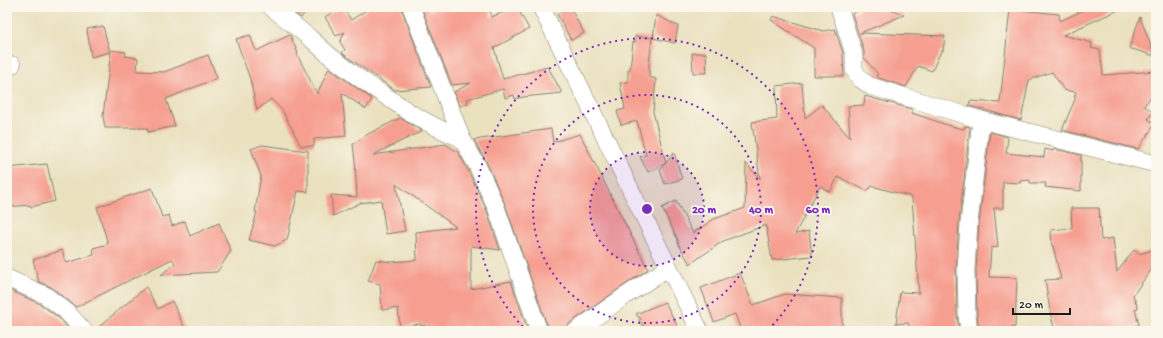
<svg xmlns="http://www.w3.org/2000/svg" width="1163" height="338" viewBox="0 0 1163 338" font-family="'Gochi Hand',sans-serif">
<rect width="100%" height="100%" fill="#fbf7ec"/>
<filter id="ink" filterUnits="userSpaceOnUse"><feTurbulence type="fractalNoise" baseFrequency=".025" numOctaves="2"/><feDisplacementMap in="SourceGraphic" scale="8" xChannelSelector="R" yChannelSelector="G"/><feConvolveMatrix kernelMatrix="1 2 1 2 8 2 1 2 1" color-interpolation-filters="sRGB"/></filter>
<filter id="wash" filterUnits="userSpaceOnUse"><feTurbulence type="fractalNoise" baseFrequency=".012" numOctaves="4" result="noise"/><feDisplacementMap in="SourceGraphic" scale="16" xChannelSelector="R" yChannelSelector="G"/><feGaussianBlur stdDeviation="0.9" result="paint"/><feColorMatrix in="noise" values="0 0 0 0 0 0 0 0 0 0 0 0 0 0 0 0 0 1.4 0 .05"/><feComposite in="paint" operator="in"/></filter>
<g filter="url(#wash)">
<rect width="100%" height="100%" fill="#eae1bf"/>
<g id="blocks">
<!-- building -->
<path fill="#f69f90" d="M 287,7 L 308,7 L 301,18 Z
M 341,7 L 343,7 L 351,20 L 371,7 L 401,7 L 431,87 L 395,90 L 342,53 L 345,50 L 340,42 L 345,32 L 336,36 L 325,17 Z
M 427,7 L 429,11 L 438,8 L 438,10 L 456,7 L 490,7 L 491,17 L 517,7 L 529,29 L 494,48 L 503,79 L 548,67 L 562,93 L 523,97 L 515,99 L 514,95 L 505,98 L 503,89 L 467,99 L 468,103 L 460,106 L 454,92 L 471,83 L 452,85 L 422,9 Z
M 570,7 L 584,33 L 571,40 L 557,14 Z
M 863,7 L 886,7 L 904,15 L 860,33 L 945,36 L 943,51 L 941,51 L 932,71 L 918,66 L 906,87 L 879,78 L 876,76 L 878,74 L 870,65 L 864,57 L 864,51 L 852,14 Z
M 1090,7 L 1125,7 L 1063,35 L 1092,43 L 1091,48 L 1100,50 L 1103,75 L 1156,71 L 1156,90 L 1144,106 L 1153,112 L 1148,119 L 1155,124 L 1138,149 L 1062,130 L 1076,97 L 1074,97 L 1076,92 L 1064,90 L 1052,72 L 1029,80 L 1021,120 L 969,106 L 970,101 L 1000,103 L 1010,9 L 1059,14 L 1060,21 Z
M 656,15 L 678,26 L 675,43 L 653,38 Z
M 773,16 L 823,31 L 835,29 L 843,53 L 844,76 L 814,76 L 814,48 L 771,20 Z
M 1140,17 L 1155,56 L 1129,48 Z
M 103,26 L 110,52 L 91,57 L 87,29 Z
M 250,35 L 256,51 L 290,35 L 298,53 L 297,54 L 317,94 L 329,68 L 372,99 L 366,109 L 342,93 L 346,136 L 314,139 L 314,146 L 301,146 L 282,110 L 271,99 L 257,110 L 250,79 L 236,39 Z
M 635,36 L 652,38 L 649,65 L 649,77 L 656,79 L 653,112 L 666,163 L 674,153 L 682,179 L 665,184 L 660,170 L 666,163 L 648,172 L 640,157 L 646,155 L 637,121 L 621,125 L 617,111 L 625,109 L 620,83 L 628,82 L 628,70 L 630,69 L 633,42 L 635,42 Z
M 111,50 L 126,52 L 125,56 L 138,58 L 137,71 L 164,72 L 208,55 L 217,78 L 166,99 L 175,126 L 148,132 L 147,128 L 105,128 L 103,116 Z
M 692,53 L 706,53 L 707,73 L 693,73 Z
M 802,83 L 805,118 L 822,105 L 850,138 L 848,106 L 864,105 L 865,96 L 912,109 L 912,113 L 947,125 L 964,129 L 965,126 L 970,127 L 959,222 L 956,269 L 957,315 L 959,331 L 910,331 L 908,323 L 896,324 L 900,292 L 919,293 L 912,197 L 872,186 L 867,191 L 838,177 L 830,192 L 820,186 L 795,234 L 809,231 L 812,256 L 772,260 L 766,225 L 723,241 L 690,264 L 678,243 L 678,240 L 662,208 L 676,201 L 693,233 L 714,219 L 745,208 L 746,163 L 760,179 L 752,122 L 777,119 L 776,86 Z
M 400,118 L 422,131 L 373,155 L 446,144 L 458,152 L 468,170 L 487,211 L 500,250 L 471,246 L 471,289 L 511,281 L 528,331 L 426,331 L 425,325 L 421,326 L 421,324 L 400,327 L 398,308 L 382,310 L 380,284 L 368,281 L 376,260 L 391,262 L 417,260 L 416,232 L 456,227 L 396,184 L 405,231 L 386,234 L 381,200 L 360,203 L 333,216 L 331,195 L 357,197 L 355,161 L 353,144 L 368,134 Z
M 551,129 L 553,142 L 580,134 L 648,269 L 570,323 L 567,327 L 566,331 L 549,331 L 505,204 L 486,161 L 474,140 Z
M 990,132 L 1008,137 L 1006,153 L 1044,157 L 1045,149 L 1053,151 L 1054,149 L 1081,155 L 1081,191 L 1045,187 L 1046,183 L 1030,183 L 1030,180 L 1020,181 L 1020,183 L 1003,182 L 1003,208 L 994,208 L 998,247 L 991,248 L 989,277 L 1017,278 L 1015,327 L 1000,331 L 979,331 L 977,314 L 976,270 L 979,224 Z
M 262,145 L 308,151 L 308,192 L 298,191 L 287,240 L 275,246 L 249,240 L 257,212 L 255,212 L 261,176 L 251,149 Z
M 47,164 L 55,201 L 31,207 L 30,205 L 7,207 L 7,168 Z
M 152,188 L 162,217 L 169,215 L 172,226 L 185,221 L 190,236 L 219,223 L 231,251 L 217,272 L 161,275 L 175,263 L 172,259 L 76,307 L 51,287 L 39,282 L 33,260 L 62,250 L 66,263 L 94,255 L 93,248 L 108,244 L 97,207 Z
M 1071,208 L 1099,208 L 1101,240 L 1113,238 L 1117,272 L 1134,250 L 1139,254 L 1156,249 L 1156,263 L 1133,295 L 1138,308 L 1135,309 L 1139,325 L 1113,331 L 1055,331 L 1051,316 L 1045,280 L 1061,279 L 1053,246 L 1052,246 L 1051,230 L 1072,228 Z
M 740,273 L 753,305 L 785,294 L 842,298 L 842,331 L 741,331 L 735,314 L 714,322 L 701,288 Z
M 146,287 L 158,309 L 172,301 L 186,331 L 94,331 Z
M 7,289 L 40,304 L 59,318 L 71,331 L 7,331 Z
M 665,302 L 680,331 L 647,331 L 639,320 L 641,319 L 636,314 Z"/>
</g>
</g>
<g filter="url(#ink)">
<use href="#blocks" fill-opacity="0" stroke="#837e6e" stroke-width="1"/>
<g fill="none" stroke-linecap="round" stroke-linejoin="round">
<!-- minor casing -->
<g stroke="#837e6e" stroke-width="18">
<path id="minor" d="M 271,7 L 310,38 L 330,56 L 359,78 L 412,114 L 436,127 L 462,139
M 411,7 L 462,139 L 477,165 L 496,207 L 539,331
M 541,7 L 700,331
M 839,7 L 854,54 L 854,69 L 859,78 L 870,86 L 981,120 L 1156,164
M 7,65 L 12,65
M 7,278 L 45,295 L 66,311 L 84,331
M 576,331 L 625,296 L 669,267
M 969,331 L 967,315 L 966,270 L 969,223 L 981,120"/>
</g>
<!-- minor -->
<use href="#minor" stroke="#fff" stroke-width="17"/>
</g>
</g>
<!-- distance rings -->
<circle cx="647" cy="209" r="57" fill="#7b2cbf" fill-opacity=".12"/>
<g fill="none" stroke="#7b2cbf" stroke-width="2" stroke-dasharray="2 4">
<circle cx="647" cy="209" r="57"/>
<circle cx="647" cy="209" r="114"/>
<path d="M527 331A171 171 0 1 1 767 331"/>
</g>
<circle cx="647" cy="209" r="6" fill="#7b2cbf" stroke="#fbf7ec" stroke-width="2"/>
<g font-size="12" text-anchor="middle" font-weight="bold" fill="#7b2cbf" stroke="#fbf7ec" stroke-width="3.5" stroke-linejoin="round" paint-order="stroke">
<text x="704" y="213">20 m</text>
<text x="761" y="213">40 m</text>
<text x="818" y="213">60 m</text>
</g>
<!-- margin -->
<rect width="1163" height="338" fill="none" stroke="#fbf7ec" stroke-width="24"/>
<!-- scale -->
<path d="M1013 308v6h57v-6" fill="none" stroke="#1c1c1c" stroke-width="2"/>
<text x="1019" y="308" font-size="12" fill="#1c1c1c" stroke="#fbf7ec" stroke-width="3" paint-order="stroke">20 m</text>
</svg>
